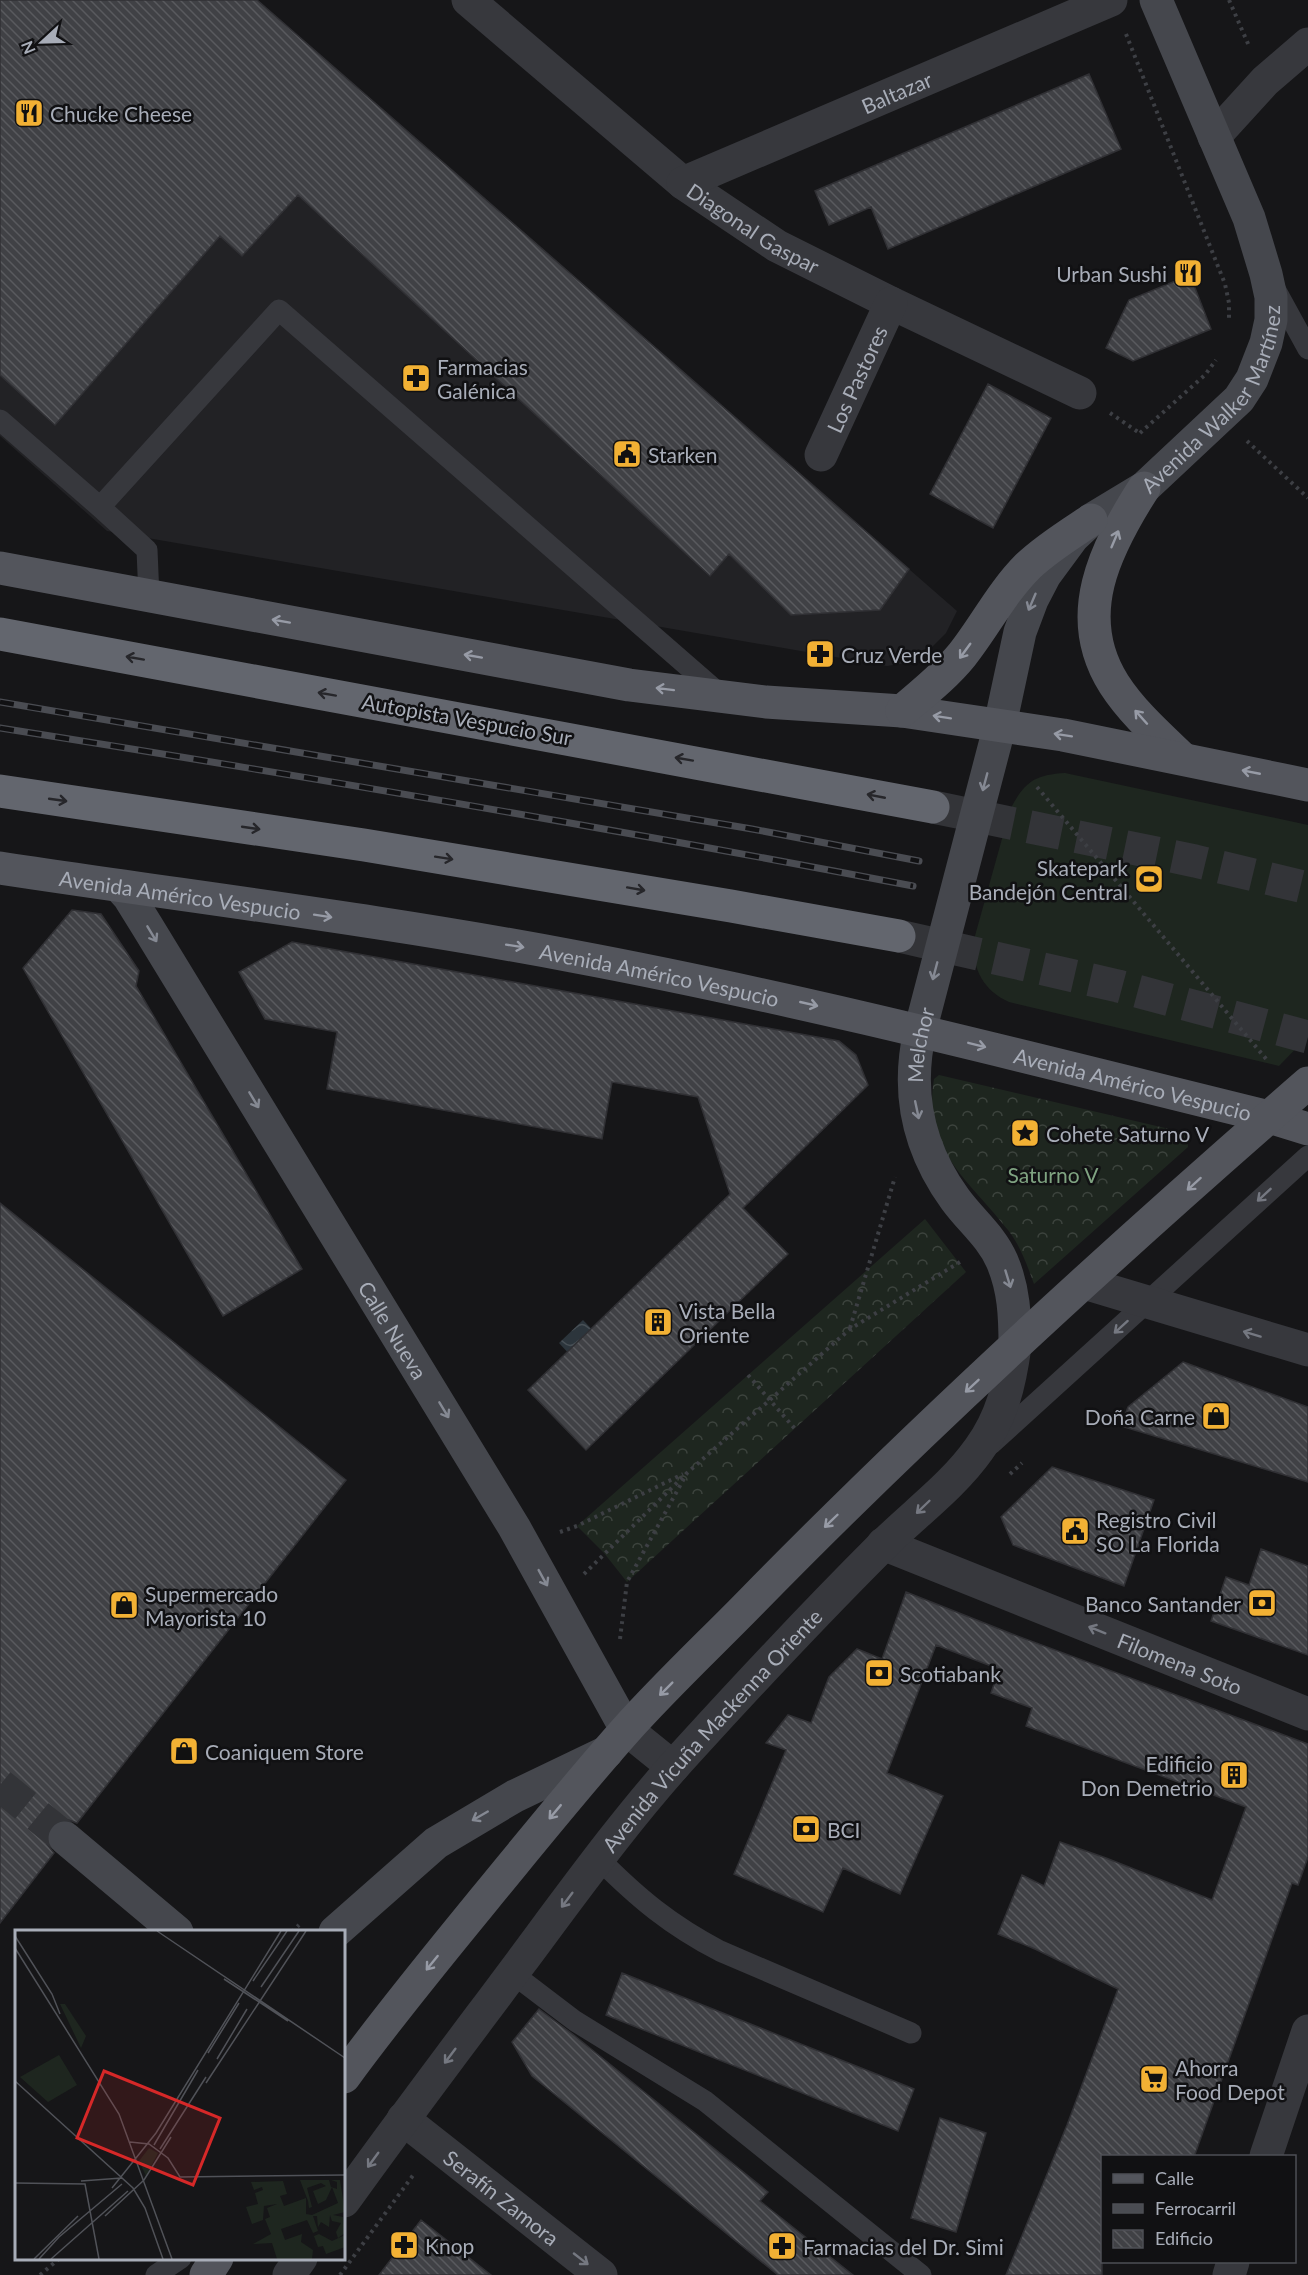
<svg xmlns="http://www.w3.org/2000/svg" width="1308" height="2275" viewBox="0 0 1308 2275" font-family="Lato,sans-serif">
<defs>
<pattern id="forest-crowns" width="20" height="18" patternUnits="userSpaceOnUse" patternTransform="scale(1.5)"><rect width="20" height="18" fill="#1e261f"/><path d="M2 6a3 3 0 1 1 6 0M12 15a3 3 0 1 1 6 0" fill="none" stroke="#3c433d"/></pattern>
<pattern id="water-waves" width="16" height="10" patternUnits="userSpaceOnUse" patternTransform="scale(1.5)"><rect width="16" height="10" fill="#2c353c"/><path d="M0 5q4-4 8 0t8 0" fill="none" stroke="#485056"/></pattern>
<pattern id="building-back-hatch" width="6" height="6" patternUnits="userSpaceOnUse" patternTransform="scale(1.5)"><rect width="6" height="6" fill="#404145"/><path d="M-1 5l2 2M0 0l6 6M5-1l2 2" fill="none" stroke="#595a5e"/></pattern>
</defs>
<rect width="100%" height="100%" fill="#161618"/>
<!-- built -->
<path fill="#222225" d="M 0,0 L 257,0 L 957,611 L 946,633 L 929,650 L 906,663 L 887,666 L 107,531 L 0,436 Z"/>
<!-- forest -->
<path fill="url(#forest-crowns)" d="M 939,1075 L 1182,1132 L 1187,1138 L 1188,1147 L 1034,1284 C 1027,1265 1020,1245 1008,1230 C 970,1180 922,1151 934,1079 Z
M 925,1219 L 966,1272 L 627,1582 L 604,1553 L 577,1526 Z"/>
<!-- pitch -->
<path fill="#1e261f" d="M 1065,773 L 1308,825 L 1308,1036 L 1279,1066 L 1009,1002 C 984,991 973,970 973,943 L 1010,810 C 1024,782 1034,775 1065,773 Z"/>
<!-- water -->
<path fill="url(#water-waves)" d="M 583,1320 L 622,1361 L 597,1384 L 559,1343 Z"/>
<!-- building -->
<path fill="url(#building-back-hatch)" stroke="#303034" stroke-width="1.5" d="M 0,0 L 257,0 L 909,569 L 880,610 L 791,615 L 729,554 L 710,576 L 298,195 L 242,256 L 220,236 L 55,425 L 0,375 Z
M 1089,74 L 1121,149 L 888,249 L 871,207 L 829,225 L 815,191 Z
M 1190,275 L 1211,329 L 1133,361 L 1106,348 L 1129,300 Z
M 988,384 L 1051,418 L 993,528 L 930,494 Z
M 72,910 L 101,914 L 139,971 L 136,986 L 302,1269 L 223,1316 L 23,968 Z
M 292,942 L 839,1041 L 856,1055 L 868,1085 L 743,1208 L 788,1254 L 586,1450 L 528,1390 L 730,1194 L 698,1097 L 612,1082 L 602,1139 L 327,1089 L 337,1032 L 265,1019 L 239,972 Z
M 0,1203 L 346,1480 L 77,1823 L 69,1820 L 59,1820 L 50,1826 L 47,1834 L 47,1844 L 54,1853 L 0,1923 Z
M 1183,1362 L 1308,1407 L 1308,1482 L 1121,1426 L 1128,1407 Z
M 1052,1467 L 1154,1500 L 1124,1586 L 1013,1545 L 1001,1517 Z
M 1261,1549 L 1308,1566 L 1308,1655 L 1211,1621 L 1226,1577 L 1249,1585 Z
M 906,1592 L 1012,1634 L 1308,1744 L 1308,1857 L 1298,1885 L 1292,1883 L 1194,2157 L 1102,2157 L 1102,2275 L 1006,2275 L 1067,2125 L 1118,1989 L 1035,1949 L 998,1934 L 1022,1875 L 1044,1886 L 1060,1842 L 1106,1858 L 1212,1900 L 1246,1807 L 1026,1726 L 1032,1708 L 991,1693 L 999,1669 L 936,1645 L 887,1773 L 943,1796 L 900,1894 L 843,1868 L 823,1912 L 734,1874 L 786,1750 L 766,1743 L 788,1715 L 811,1723 L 829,1677 L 857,1649 L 882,1659 Z
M 622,1973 L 914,2089 L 898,2131 L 606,2015 Z
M 539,2009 L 575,2036 L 768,2192 L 760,2201 L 853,2275 L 778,2275 L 532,2076 L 512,2042 Z
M 940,2118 L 986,2133 L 956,2232 L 911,2218 Z
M 421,2220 L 491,2275 L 379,2275 Z"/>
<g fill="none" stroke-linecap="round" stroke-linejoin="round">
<!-- secondary-tunnel -->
<path stroke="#333438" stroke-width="33" stroke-dasharray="33 16" stroke-linecap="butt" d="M 0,1785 L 65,1838"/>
<!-- highway-tunnel -->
<path stroke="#333438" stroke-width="33" stroke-dasharray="33 16" stroke-linecap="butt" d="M 933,807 L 1195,861 L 1308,888
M 899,936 L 1118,986 L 1308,1037"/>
<!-- path -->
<path stroke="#3d3f44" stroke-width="4" stroke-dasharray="3 4.5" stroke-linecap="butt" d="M 1229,0 L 1249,46
M 1126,34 L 1225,284 L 1229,303 L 1229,322
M 1110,413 L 1141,434
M 1140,433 L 1205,375 L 1216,360
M 1247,441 L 1308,498
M 1037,787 L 1267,1060
M 850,1328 L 895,1177
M 748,1375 L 796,1430
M 1010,1474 L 1022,1463
M 560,1532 L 577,1526 L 683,1474
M 584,1574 L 687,1473 L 850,1329 L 960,1262
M 620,1639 L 627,1582 L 687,1473
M 292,1932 L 299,1925
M 40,2275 L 60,2258
M 340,2275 L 414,2174"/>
<!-- lane -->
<path stroke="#37383d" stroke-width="21" d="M 1274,287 L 1308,349
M 0,420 L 100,507
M 149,597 L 147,550 L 100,507 L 279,310 L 722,696
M 991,1444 L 1308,1156
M 599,1859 C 638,1898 670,1925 720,1951 L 911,2033
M 512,1973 L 575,2021 L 705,2101 L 921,2275
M 156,2275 L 181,2258"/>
<!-- street -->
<g stroke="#37383d" stroke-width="33">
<path id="s1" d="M 468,0 L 683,183 L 777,246 L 891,303 L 1080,393"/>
<path d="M 1214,137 L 1265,81 L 1308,44"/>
<path id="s2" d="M 683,183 L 1111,0"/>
<path id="s3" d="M 821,455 L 891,303"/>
<path d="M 1084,1283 L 1308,1350"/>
<path id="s4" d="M 883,1544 L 1308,1714"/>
<path d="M 626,1729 L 673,1767"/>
<path id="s5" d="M 403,2119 L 601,2275"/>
<path d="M 1266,2156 L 1308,2031"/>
<path id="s6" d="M 344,2201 C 402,2120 462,2041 521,1962 C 576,1888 630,1813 692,1746 C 754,1678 817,1611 882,1546 C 914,1514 953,1486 979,1449 C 1002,1418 1010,1383 1015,1346"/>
<path d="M 289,2275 L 301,2258"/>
<path d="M 1229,2275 L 1233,2262"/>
</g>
<!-- secondary -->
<g stroke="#45474d" stroke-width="33">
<path id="s7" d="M 119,886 L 129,897 L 147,926 L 514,1527 L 626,1729"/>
<path id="s8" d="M 1015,1346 C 1015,1316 1014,1289 1002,1261 C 991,1236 971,1221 955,1199 C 918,1148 906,1092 920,1031 L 1000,725 L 1020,632 L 1032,600 L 1045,575 L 1073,537 L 1091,520 L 1144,488 L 1239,399 L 1252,379 L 1266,343 L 1271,320 L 1271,297 L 1266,274 L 1249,218 L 1156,0"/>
<path d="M 65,1838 L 177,1932"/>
<path d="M 335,1932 L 436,1843 L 515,1796 L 607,1752"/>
</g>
<!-- primary -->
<g stroke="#53555c" stroke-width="33">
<path d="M 1144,488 C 1105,549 1071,616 1114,684 C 1132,712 1158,735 1182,758"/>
<path d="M 0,568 L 629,685 L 766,702 L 902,711 L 1063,735 L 1308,785"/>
<path d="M 902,711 C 923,693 945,676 962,655 C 985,626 1001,593 1028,566 C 1047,548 1070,534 1091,520"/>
<path id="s9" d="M 0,868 C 191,897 383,920 572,956 C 807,1000 1037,1060 1269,1117 L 1308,1129"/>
<path d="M 344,2077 C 389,2015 438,1956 486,1897 C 532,1841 577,1785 625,1731 C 665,1686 710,1644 752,1601 C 929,1420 1117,1249 1308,1083"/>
<path d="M 206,2275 L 217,2258"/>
</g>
<!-- highway -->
<path stroke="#63666e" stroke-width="33" d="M 0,634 L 933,807
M 0,791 L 364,845 L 731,906 L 899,936"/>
<!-- rail casing -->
<g stroke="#4a4c52" stroke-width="7">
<path id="rail" d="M 0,702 L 752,829 L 919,861
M 0,728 C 305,776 609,828 913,886"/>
</g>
<!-- rail -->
<use href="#rail" stroke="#111113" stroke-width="4.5" stroke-dasharray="14" stroke-linecap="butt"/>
</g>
<!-- one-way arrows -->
<defs><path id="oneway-shaft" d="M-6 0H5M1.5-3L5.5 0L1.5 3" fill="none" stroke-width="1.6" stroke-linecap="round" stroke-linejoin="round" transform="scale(1.5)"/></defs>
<g stroke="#979ba6">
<use href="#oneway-shaft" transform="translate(1115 539) rotate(-67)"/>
<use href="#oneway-shaft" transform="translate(281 621) rotate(-170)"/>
<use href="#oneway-shaft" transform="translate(965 651) rotate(126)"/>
<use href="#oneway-shaft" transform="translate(473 656) rotate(-170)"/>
<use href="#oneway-shaft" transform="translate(665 689) rotate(-173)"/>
<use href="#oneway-shaft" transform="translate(942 717) rotate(-171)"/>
<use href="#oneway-shaft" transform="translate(1141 717) rotate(-132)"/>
<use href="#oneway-shaft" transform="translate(1063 735) rotate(-171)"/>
<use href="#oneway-shaft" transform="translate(1251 772) rotate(-169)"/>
<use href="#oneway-shaft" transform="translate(323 916) rotate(9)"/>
<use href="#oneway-shaft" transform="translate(515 946) rotate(9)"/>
<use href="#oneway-shaft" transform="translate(809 1004) rotate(13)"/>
<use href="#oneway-shaft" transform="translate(977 1045) rotate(14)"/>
<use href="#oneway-shaft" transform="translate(1194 1184) rotate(138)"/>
<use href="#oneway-shaft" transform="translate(972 1386) rotate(137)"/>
<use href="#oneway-shaft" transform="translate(831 1521) rotate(136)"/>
<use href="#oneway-shaft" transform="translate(666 1689) rotate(135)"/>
<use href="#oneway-shaft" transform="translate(555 1812) rotate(130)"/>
<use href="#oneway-shaft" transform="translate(432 1963) rotate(129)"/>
</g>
<g stroke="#858993">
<use href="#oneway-shaft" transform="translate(1032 602) rotate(113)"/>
<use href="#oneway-shaft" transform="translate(985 782) rotate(105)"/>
<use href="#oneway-shaft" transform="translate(152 934) rotate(59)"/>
<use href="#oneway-shaft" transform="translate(935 971) rotate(105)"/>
<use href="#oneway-shaft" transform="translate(254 1100) rotate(59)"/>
<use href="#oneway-shaft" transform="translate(917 1110) rotate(78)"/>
<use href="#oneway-shaft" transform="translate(1008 1279) rotate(73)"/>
<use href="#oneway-shaft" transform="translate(444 1410) rotate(59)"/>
<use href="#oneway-shaft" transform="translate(543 1578) rotate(61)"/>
<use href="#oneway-shaft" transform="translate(480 1816) rotate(150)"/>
</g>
<g stroke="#26262a">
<use href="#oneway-shaft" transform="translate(135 658) rotate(-170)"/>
<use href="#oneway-shaft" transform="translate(327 694) rotate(-170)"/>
<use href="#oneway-shaft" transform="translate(684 759) rotate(-170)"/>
<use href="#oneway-shaft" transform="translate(876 796) rotate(-169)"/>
<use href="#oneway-shaft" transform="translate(58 800) rotate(8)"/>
<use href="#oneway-shaft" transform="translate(251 828) rotate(8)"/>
<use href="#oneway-shaft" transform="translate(444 858) rotate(9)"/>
<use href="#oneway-shaft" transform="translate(636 889) rotate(10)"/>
</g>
<g stroke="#757881">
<use href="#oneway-shaft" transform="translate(1264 1195) rotate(137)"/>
<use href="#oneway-shaft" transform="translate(1121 1327) rotate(138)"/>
<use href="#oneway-shaft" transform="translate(1252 1334) rotate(-163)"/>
<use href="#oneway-shaft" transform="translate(923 1507) rotate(136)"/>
<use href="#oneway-shaft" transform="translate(1097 1630) rotate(-158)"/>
<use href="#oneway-shaft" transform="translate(567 1900) rotate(127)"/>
<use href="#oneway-shaft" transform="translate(450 2056) rotate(127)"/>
<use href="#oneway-shaft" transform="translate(373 2160) rotate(126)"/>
<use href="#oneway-shaft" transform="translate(581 2259) rotate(38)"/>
</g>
<!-- icons -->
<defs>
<g id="restaurant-square" transform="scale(1.5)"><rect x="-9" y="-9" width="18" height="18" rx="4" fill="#f2b134" stroke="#111113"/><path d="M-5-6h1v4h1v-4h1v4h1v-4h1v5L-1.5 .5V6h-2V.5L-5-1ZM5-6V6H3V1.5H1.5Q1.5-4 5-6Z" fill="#111"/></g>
<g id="pharmacy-square" transform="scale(1.5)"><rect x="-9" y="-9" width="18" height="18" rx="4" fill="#f2b134" stroke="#111113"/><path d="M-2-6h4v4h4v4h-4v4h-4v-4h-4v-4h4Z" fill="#111"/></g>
<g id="civic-square" transform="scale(1.5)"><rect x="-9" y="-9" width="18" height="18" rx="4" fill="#f2b134" stroke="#111113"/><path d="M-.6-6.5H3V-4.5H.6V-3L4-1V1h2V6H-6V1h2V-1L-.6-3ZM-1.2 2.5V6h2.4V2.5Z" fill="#111"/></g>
<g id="stadium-square" transform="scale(1.5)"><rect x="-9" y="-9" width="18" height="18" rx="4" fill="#f2b134" stroke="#111113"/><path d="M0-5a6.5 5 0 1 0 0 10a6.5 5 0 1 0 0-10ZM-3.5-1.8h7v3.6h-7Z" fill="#111"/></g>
<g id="sight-square" transform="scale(1.5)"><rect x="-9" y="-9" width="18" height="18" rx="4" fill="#f2b134" stroke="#111113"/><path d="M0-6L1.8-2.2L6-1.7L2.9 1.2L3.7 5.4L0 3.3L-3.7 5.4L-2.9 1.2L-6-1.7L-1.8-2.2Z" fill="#111"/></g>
<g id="building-square" transform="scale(1.5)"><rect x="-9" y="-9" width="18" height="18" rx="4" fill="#f2b134" stroke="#111113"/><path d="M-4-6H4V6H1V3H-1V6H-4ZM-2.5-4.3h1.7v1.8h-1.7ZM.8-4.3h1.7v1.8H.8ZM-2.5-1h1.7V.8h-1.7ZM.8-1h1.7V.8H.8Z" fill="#111"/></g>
<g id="shop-square" transform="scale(1.5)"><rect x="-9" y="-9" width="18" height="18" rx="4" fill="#f2b134" stroke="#111113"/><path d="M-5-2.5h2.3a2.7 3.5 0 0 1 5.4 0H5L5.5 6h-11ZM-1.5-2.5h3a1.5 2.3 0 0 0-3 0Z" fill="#111"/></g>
<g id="bank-square" transform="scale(1.5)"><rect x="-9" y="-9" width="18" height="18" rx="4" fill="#f2b134" stroke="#111113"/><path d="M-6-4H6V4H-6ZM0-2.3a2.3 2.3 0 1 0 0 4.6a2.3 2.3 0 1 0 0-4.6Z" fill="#111"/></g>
<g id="supermarket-square" transform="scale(1.5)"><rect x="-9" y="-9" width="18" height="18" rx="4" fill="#f2b134" stroke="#111113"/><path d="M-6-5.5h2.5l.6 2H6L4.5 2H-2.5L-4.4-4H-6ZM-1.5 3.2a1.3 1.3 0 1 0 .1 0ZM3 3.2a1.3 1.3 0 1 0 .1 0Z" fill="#111"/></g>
</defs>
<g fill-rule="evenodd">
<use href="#restaurant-square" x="29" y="113"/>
<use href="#restaurant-square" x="1188" y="273"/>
<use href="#pharmacy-square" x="416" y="378"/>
<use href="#civic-square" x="627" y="454"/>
<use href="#pharmacy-square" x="820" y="654"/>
<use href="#stadium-square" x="1149" y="879"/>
<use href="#sight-square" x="1025" y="1133"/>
<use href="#building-square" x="658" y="1322"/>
<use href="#shop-square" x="1216" y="1416"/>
<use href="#civic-square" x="1075" y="1531"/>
<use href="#bank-square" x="1262" y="1603"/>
<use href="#shop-square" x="124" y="1605"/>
<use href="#bank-square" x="879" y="1673"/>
<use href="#shop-square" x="184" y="1751"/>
<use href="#building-square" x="1234" y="1775"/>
<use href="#bank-square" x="806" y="1829"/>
<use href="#supermarket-square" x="1154" y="2079"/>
<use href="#pharmacy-square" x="404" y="2245"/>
<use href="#pharmacy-square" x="782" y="2246"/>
</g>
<g text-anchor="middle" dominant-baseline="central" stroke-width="5" stroke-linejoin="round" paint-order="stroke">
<!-- street labels -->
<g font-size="21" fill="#a8adb8" stroke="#111113">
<text stroke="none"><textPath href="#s2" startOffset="232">Baltazar</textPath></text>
<text stroke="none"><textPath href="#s1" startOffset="366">Diagonal Gaspar</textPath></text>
<text stroke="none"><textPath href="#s3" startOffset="84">Los Pastores</textPath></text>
<text stroke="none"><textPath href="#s8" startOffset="1065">Avenida Walker Martínez</textPath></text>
<text transform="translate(467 719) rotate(10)">Autopista Vespucio Sur</text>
<text stroke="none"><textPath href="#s9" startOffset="182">Avenida Américo Vespucio</textPath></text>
<text stroke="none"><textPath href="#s9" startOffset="668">Avenida Américo Vespucio</textPath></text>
<text stroke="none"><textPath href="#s8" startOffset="328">Melchor</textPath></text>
<text stroke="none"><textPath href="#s9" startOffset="1154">Avenida Américo Vespucio</textPath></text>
<text stroke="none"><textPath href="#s7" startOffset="522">Calle Nueva</textPath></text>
<text stroke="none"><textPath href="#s4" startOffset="320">Filomena Soto</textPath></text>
<text stroke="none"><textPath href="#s6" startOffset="598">Avenida Vicuña Mackenna Oriente</textPath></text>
<text stroke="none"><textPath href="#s5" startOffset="126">Serafín Zamora</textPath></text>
</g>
<!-- poi labels -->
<g font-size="21" fill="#a8adb8" stroke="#111113" text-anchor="start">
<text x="50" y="113">Chucke Cheese</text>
<text x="1167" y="273" text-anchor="end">Urban Sushi</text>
<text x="437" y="366">Farmacias<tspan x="437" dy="24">Galénica</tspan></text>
<text x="648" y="454">Starken</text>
<text x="841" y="654">Cruz Verde</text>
<text x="1128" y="867" text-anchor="end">Skatepark<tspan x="1128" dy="24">Bandejón Central</tspan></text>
<text x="1046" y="1133">Cohete Saturno V</text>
<text x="679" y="1310">Vista Bella<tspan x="679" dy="24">Oriente</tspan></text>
<text x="1195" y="1416" text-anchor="end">Doña Carne</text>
<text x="1096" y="1519">Registro Civil<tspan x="1096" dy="24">SO La Florida</tspan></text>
<text x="145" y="1593">Supermercado<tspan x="145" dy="24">Mayorista 10</tspan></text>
<text x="1241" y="1603" text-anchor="end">Banco Santander</text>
<text x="900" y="1673">Scotiabank</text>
<text x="205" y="1751">Coaniquem Store</text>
<text x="1213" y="1763" text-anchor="end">Edificio<tspan x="1213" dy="24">Don Demetrio</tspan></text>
<text x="827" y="1829">BCI</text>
<text x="1175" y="2067">Ahorra<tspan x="1175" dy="24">Food Depot</tspan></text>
<text x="425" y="2245">Knop</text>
<text x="803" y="2246">Farmacias del Dr. Simi</text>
</g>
<!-- park labels -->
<g font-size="21" fill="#7fa381" stroke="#111113">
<text x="1053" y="1174">Saturno V</text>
</g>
</g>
<!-- overview -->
<g transform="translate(15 1930)">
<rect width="330" height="330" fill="#161618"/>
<path d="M 285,250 L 314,250 L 316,257 L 322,259 L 322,252 L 316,250 L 325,250 L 330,282 L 318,285 L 328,287 L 330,303 L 323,308 L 321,302 L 326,293 L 317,291 L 315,285 L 314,297 L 306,292 L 303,297 L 302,286 L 298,286 L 303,301 L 298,303 L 292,290 L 266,299 L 270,310 L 287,304 L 286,312 L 298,320 L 297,329 L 262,329 L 257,313 L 238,314 L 256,304 L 250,289 L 255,287 L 252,278 L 262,274 L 249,276 L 248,290 L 237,294 L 231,277 L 243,274 L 240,263 L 248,260 L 247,257 L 239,260 L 236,252 L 268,251 L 272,264 L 265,266 L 269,276 L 291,268 L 291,284 L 297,285 L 323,273 L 317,257 L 311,270 L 303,274 L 298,261 L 311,256 L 306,253 L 292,258 L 297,277 L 294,278 L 293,271 ZM 304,304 L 317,311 L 330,305 L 330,317 L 311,324 L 308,316 L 303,317 L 299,306 Z" fill="#1e261f"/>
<path d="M 45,74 L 50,74 L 71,106 L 66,118 ZM 44,125 L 62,155 L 33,172 L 5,147 Z" fill="#1e261f"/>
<path d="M 134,218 L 143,223 L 131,246 L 124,231 Z" fill="#1e261f"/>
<path fill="none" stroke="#505258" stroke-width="1.5" d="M 142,1 L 330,128M 0,6 L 37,64 L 45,84M 0,18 L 104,184 L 157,329M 209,49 L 273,91M 238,51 L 272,1M 246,57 L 284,1M 193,123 L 224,73M 202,129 L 232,79M 0,151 L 118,258 L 130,278 L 148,329M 191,153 L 291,1M 115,212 L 134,214 L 153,228 L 165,247 L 330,245M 139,215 L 183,140M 145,219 L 191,147M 66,251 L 107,248M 0,253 L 70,254 L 84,329M 97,258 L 141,203 L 266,1M 90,286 L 129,250 L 156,207M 19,329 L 63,286M 24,329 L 44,307 L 107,254M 36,329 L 113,261"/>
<path fill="#d62828" fill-opacity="0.15" stroke="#d62828" stroke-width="3" d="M 89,141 L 205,188 L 178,255 L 62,208 Z"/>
<rect width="330" height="330" fill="none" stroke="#a8adb8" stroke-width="3"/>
</g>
<!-- legend -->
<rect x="1101" y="2155" width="195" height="108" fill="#111113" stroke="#4d4f55" stroke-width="1.5"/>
<rect x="1113" y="2174" width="30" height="9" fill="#53555c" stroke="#4d4f55" stroke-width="1.5"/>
<text x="1155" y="2185" font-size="18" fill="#a8adb8">Calle</text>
<rect x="1113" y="2204" width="30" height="9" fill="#4a4c52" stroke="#4d4f55" stroke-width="1.5"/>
<text x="1155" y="2215" font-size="18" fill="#a8adb8">Ferrocarril</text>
<rect x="1113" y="2230" width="30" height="18" fill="url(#building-back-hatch)" stroke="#4d4f55" stroke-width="1.5"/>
<text x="1155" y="2245" font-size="18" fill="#a8adb8">Edificio</text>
<!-- north arrow -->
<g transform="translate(42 42) rotate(248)" stroke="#111113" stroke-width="4.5" paint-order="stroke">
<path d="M0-4.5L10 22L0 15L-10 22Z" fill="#a8adb8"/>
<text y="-9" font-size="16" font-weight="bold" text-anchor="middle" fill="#a8adb8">N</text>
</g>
</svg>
